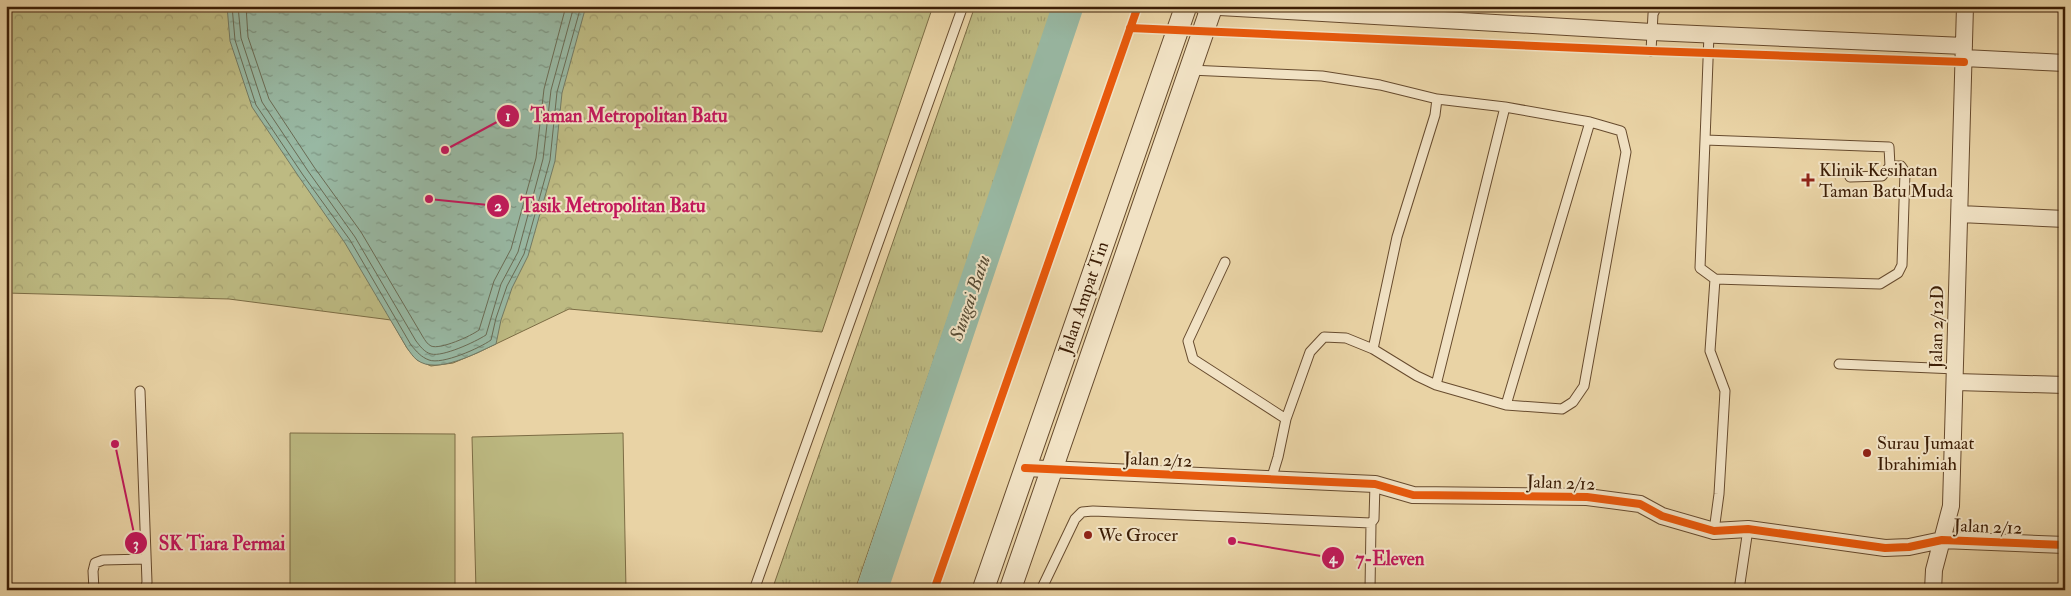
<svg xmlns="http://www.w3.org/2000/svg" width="2071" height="596" viewBox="0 0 2071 596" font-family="'IM FELL Double Pica',serif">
<defs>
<pattern id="grass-tufts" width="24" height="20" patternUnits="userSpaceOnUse" patternTransform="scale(1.25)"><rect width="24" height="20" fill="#bdba82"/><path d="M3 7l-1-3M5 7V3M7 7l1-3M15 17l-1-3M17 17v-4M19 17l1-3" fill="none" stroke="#a39f6f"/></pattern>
<pattern id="park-crowns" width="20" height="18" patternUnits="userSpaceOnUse" patternTransform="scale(1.25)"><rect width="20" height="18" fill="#bdba82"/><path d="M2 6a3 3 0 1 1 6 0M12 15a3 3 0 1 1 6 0" fill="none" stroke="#a39f6f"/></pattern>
<pattern id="water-ripples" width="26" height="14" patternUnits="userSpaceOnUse" patternTransform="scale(1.25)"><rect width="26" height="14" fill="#98b8a3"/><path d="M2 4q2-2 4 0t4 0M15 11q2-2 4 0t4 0" fill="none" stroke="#7d9583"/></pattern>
</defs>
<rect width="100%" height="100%" fill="#e9d3a5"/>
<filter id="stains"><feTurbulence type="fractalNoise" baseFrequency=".004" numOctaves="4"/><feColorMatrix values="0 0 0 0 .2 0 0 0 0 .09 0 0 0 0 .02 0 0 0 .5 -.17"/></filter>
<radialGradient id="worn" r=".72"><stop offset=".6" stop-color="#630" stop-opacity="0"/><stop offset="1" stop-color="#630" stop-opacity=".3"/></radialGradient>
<!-- grass -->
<path fill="url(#grass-tufts)" stroke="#7c6c44" d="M 975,6 L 1055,6 L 855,590 L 772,590 Z"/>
<!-- park -->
<path fill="url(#park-crowns)" stroke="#7c6c44" d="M 6,6 L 933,6 L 822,332 L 569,309 L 477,353 L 453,363 L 431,366 L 417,360 L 407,348 L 391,320 L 229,299 L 6,293 Z"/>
<!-- pitch -->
<path fill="#bdba82" stroke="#7c6c44" d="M 290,433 L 455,434 L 455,590 L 290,590 Z
M 623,433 L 626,590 L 476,590 L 472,437 Z"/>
<!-- water -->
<path fill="url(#water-ripples)" stroke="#737a64" d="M 227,6 L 586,6 L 562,93 L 555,161 L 528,256 L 512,288 L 501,320 L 496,344 C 476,353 437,375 417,360 C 413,357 410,352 407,348 L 345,243 L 299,177 L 252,107 L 230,41 Z"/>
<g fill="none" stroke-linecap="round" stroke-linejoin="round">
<!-- shore -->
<path stroke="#6a6b54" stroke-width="1" d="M 232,6 L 235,40 L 256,105 L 303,175 L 350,240 L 411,345 C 417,352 421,357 429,360 C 442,365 480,348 491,340 L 496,318 L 507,286 L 524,254 L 550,160 L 557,92 L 581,6
M 238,6 L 241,38 L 262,102 L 308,171 L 355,237 L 416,341 C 420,346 424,352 431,354 C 443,357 475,342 486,335 L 501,284 L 518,252 L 543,159 L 551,90 L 574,6
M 246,6 L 248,37 L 269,99 L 314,167 L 361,232 L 423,337 C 425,340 427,344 431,346 C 440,350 471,336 479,330 L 494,281 L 511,249 L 536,158 L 544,89 L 566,6"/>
<!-- river -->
<path stroke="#98b8a3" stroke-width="31" d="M 872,590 L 1068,6"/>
<!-- service casing -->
<g stroke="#674b2e" stroke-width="11">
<path id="service" d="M 1709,34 L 1705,140 L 1889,147 L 1890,166 L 1882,176 L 1850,177
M 1651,51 L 1653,14 L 1657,6
M 1190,70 L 1322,76 L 1380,85 L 1437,99 L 1435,115 L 1397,237 L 1373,349
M 1437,99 L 1505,107
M 1705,140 L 1700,268 L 1715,279 L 1880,284 L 1898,273 L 1902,265 L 1905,172 L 1901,166 L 1890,166
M 1225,262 L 1188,341 L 1193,359 L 1286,419
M 1839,364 L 1956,369
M 140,391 L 147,582 L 145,590
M 1506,405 L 1562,409 L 1573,402 L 1584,386 L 1626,152 L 1621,131 L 1590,122
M 1271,480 L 1278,457 L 1286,419 L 1310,352 L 1324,337 L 1346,338 L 1373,349 L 1417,376 L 1436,385 L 1506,405 L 1590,122 L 1505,107 L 1436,385
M 1371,523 L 1374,519 L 1375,484
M 1714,531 L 1719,494 L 1725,391 L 1710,351 L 1715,279
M 94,590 L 93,571 L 95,563 L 103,560 L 146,559
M 754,590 L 963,6
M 1041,590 L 1075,519 L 1082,512 L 1093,511 L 1371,523 L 1370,590
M 1739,590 L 1748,529"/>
</g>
<!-- minor casing -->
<g stroke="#674b2e" stroke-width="18">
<path id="minor" d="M 1202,6 L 1652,32 L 1964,46
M 1964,58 L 2065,63
M 1960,214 L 2065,219
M 1956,382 L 2065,385
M 1025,468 L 1375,484 L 1413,495 L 1587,497 L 1640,504 L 1662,516 L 1714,531 L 1748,529 L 1885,548 L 1909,547 L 1942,540 L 2065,545
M 1933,590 L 1934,570 L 1951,506 L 1965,6"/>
</g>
<!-- tertiary casing -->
<g stroke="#674b2e" stroke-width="23">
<path id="tertiary" d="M 983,590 L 1186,6
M 1010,590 L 1212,6"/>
</g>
<!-- service -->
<use href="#service" stroke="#f1e2c4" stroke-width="9"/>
<!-- minor -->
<use href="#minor" stroke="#f1e2c4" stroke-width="16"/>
<!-- tertiary -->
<use href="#tertiary" stroke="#f1e2c4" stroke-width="21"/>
<!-- cycleway casing -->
<g stroke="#f1e2c4" stroke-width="11">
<path id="cycleway" d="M 1130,28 L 1651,51 L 1964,62
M 1025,468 L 1375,484 L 1413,495 L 1587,497 L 1640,504 L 1662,516 L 1714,531 L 1748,529 L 1885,548 L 1909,547 L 1942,540 L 2065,545
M 934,590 L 1138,6"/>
</g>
<!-- cycleway -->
<use href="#cycleway" stroke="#e8590c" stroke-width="8"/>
</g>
<!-- markers -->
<g fill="#8f2418" stroke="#f1e2c4" stroke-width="2">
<path d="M1805.5 172.5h5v5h5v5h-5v5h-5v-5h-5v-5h5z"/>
<circle cx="1867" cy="453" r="5"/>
<circle cx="1088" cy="535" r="5"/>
</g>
<g text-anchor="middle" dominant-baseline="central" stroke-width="4" stroke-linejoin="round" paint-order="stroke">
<!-- poi labels -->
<g font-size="18" fill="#3c1e06" stroke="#f1e2c4" text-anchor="start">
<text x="1819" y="170">Klinik Kesihatan<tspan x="1819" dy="21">Taman Batu Muda</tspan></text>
<text x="1877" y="443">Surau Jumaat<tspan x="1877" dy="21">Ibrahimiah</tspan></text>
<text x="1098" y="535">We Grocer</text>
</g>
<!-- street labels -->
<g font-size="18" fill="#3c1e06" stroke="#f1e2c4">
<text transform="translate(1084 298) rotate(-71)">Jalan Ampat Tin</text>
<text transform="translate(1937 327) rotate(-89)">Jalan 2/12D</text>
<text transform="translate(1158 460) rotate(2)">Jalan 2/12</text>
<text transform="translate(1561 483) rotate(2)">Jalan 2/12</text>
<text transform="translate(1988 527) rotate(2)">Jalan 2/12</text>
</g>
<!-- water labels -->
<g font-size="19" font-style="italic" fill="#584c35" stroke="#f1e2c4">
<text transform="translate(970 298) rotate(-71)">Sungai Batu</text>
</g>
</g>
<!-- callouts -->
<path fill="none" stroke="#c2185b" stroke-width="2" d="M445 150L508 116M429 199L498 206M115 444L136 543M1232 541L1333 558"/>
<g fill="#c2185b" stroke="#f1e2c4" stroke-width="2">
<circle cx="445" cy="150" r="5"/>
<circle cx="429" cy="199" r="5"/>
<circle cx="115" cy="444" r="5"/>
<circle cx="1232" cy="541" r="5"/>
<circle cx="508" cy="116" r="12"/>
<circle cx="498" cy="206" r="12"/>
<circle cx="136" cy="543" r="12"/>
<circle cx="1333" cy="558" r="12"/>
</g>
<g font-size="15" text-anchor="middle" font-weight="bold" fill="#fff">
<text x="508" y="121">1</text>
<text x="498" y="211">2</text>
<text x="136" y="549">3</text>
<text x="1333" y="563">4</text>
</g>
<g font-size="19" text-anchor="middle" font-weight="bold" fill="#c2185b" stroke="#f1e2c4" stroke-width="4" stroke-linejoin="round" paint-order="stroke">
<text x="629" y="122">Taman Metropolitan Batu</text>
<text x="613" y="212">Tasik Metropolitan Batu</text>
<text x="222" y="550">SK Tiara Permai</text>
<text x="1390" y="565">7-Eleven</text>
</g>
<!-- margin -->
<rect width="2071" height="596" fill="none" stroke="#e9d3a5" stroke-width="25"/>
<rect x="8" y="8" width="2056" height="581" fill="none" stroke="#3c1e06" stroke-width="2.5"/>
<rect x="12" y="12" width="2046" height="571" fill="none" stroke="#3c1e06"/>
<rect width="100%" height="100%" filter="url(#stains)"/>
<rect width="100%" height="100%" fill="url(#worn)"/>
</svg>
